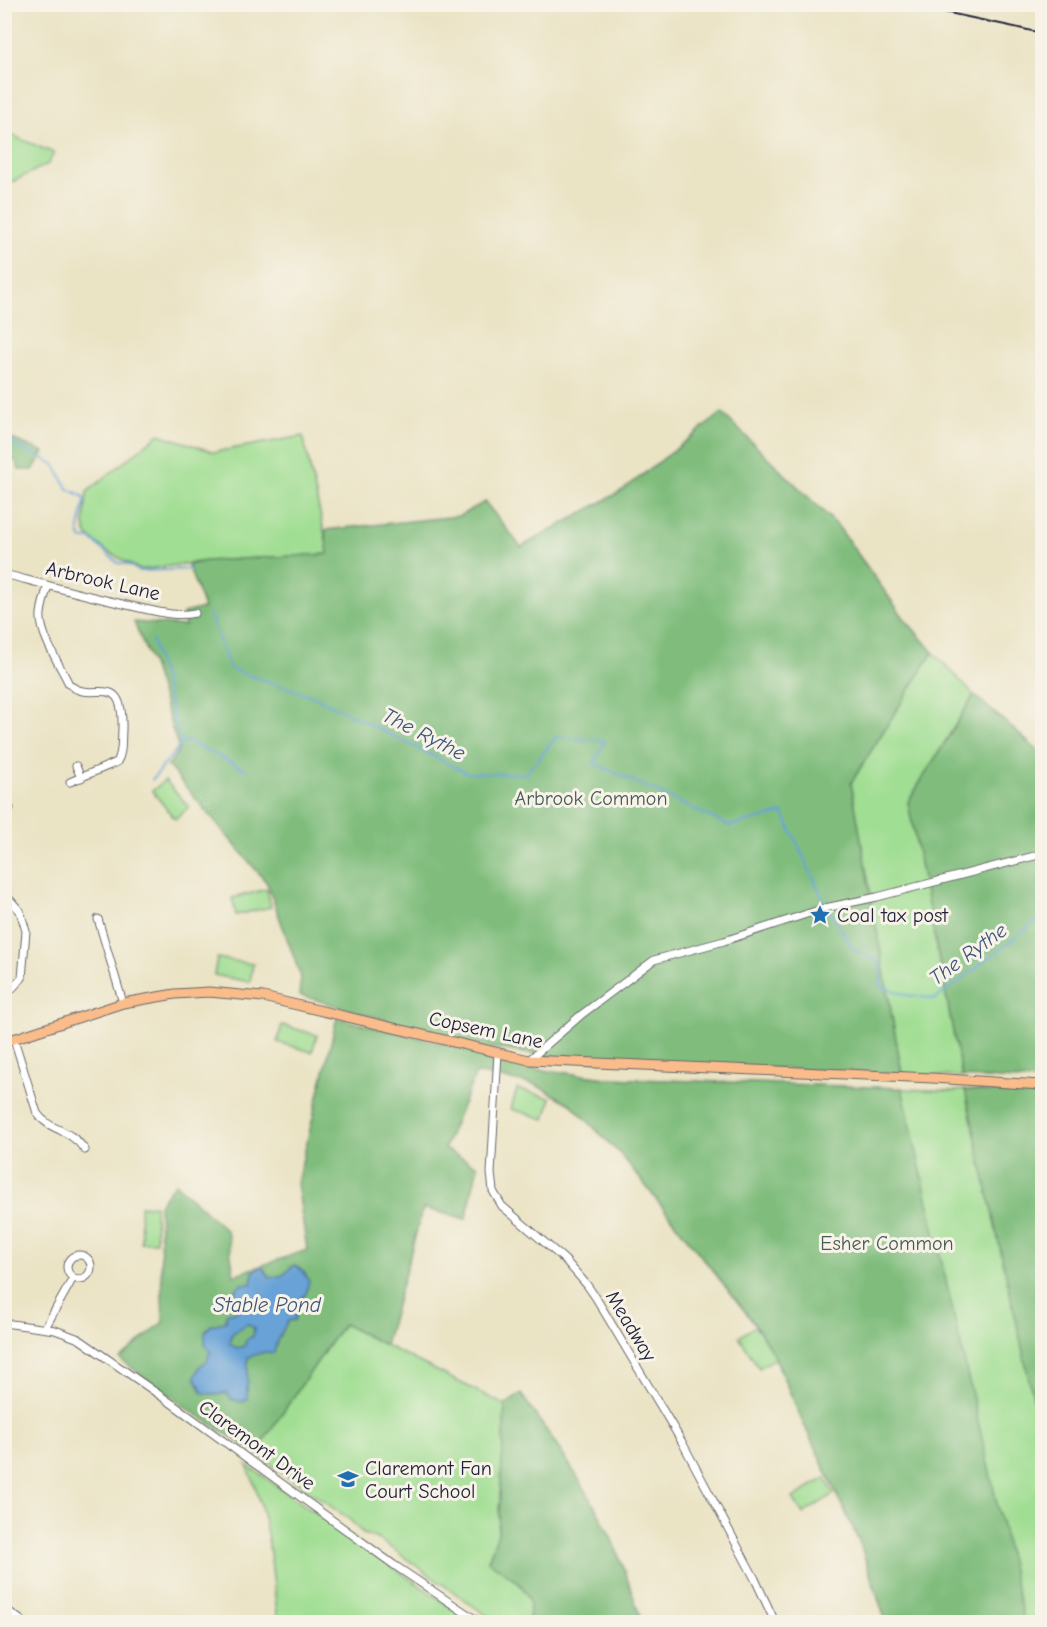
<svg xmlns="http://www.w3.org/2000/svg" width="1047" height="1627" viewBox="0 0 1047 1627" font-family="'Comic Neue',sans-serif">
<rect width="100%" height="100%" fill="#f7f3e8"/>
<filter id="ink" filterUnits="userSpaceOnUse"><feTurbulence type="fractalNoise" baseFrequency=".0167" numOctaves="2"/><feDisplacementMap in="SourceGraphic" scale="12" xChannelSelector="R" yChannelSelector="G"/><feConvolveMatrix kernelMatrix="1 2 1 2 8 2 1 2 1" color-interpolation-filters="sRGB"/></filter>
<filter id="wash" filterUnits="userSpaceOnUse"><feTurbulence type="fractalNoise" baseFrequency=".008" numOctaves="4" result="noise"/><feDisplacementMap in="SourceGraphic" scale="24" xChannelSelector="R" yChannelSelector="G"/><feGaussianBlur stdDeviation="1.35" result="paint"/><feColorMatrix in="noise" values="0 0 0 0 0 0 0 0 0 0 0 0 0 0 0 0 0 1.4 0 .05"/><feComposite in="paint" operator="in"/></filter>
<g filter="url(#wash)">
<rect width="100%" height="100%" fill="#eae3c4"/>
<!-- green -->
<path fill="#a0de93" stroke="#618067" stroke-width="1.5" d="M 4,132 L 54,153 L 48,164 L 12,182 L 5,181 Z
M 159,434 L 214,452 L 303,436 L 329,554 L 206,561 L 140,570 L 105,550 L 87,535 L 84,525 L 87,492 Z
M 933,652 L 974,695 L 908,802 L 962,1077 L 902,1074 L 851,783 Z
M 165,780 L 189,807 L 175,819 L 152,791 Z
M 267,889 L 271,907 L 236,915 L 232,898 Z
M 217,958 L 253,964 L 250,982 L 214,975 Z
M 282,1025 L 317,1035 L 312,1052 L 277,1042 Z
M 533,1069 L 606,1078 L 954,1091 L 965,1090 L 1042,1096 L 1042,1622 L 886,1622 L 860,1543 L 800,1416 L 775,1358 L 759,1368 L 739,1337 L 755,1326 L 758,1331 L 755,1324 L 623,1157 L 571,1104 L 536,1085 Z
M 517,1089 L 551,1098 L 545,1119 L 511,1109 Z
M 155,1205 L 156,1242 L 141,1242 L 140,1206 Z
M 343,1324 L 505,1405 L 498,1534 L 488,1560 C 511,1577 538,1589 528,1622 L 496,1622 L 380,1540 L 364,1534 L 349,1519 L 255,1453 Z
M 247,1465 L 472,1622 L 278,1622 C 272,1570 269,1515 247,1465 Z
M 825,1478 L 834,1494 L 803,1514 L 793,1498 Z"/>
<!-- forest -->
<path fill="#80bd7d" stroke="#51705c" stroke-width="1.5" d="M 722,413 L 837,525 L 904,618 L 933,652 L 851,783 L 902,1074 L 561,1058 L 471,1045 L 299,995 L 301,977 L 267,883 L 168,766 L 179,750 L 153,667 L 134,622 L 185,626 L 183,613 L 204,608 L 188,565 L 206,561 L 328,554 L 325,530 L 459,516 L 485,502 L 521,547 L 623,490 Z
M 5,436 L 44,452 L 33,470 L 19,470 L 17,462 L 5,455 Z
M 974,695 L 1042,754 L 1042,1081 L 962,1077 L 908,802 Z
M 337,1018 L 481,1053 L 533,1069 L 606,1078 L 902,1088 L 1024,1622 L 886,1622 L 860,1543 L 800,1416 L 775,1357 L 755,1324 L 623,1157 L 571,1104 L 536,1085 L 476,1073 L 444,1149 L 478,1166 L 466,1219 L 423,1208 L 385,1345 L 343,1324 L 255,1453 L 191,1411 L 120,1359 L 163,1322 L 159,1204 L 175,1183 L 227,1231 L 234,1275 L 307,1250 L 297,1183 Z
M 965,1090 L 1042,1096 L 1042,1438 Z
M 521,1394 C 552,1438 584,1483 608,1531 C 622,1560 632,1592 642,1622 L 528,1622 C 538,1589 511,1577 488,1561 L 498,1534 L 505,1405 Z"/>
<!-- water -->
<path fill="#67a2d7" stroke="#446289" stroke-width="1.5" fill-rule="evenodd" d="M 294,1265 L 303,1271 L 309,1281 L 306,1294 L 299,1301 L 295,1320 L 288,1321 L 277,1341 L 274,1353 L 265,1352 L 248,1357 L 247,1399 L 242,1402 L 231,1399 L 227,1393 L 217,1395 L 203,1393 L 195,1377 L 200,1366 L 207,1361 L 210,1351 L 205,1345 L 205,1332 L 211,1325 L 226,1322 L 226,1314 L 237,1311 L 236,1300 L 231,1295 L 241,1284 L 251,1284 L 253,1272 L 262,1266 L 270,1278 L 283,1275 ZM 247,1324 L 254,1328 L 253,1336 L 247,1339 L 244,1346 L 237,1348 L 230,1344 L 232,1334 Z"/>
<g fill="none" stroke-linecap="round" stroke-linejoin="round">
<!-- stream -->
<path stroke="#67a2d7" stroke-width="2" d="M 4,440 L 54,464 L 68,489 L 83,496 L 85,500 L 79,529 L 81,539 L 91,539 L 118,563 L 127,564 L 139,571 L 190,569
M 209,613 L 230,669 L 315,697 L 467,773 L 526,774 L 556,737 L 605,741 L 594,763 L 730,826 L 783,813 L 826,905
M 152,640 L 181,744
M 152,780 L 181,744 L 188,741 L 246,770
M 829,910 L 854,950 L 880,962 L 881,986 L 907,995 L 936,999 L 1042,917"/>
</g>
</g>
<g filter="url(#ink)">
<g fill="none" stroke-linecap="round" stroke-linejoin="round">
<!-- minor casing -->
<g stroke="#68666b" stroke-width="9">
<path id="minor" d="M 4,574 C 50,586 94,598 140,608 C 159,612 175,617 195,613
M 48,586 C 45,595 42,604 41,614 C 39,634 60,665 69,684 C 92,706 124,667 122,730 C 121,741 123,753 117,762 L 70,782
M 76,766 L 81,778
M 4,808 L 10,808
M 4,893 L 20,911 L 26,931 L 22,978 L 4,997
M 98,919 L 123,1003
M 14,1039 L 37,1113 C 50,1132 69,1127 85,1150
M 498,1053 L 491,1173 L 493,1191 L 502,1206 L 565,1260 L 587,1285 L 596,1298 L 682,1442 L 755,1579 L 775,1622
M 529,1060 L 581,1015 L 654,960 L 724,941 L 825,908 L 877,897 L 1042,854
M67 1267a12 12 0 1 1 24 0a12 12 0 1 1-24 0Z
M 4,1323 L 55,1330 L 79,1339 L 171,1403 L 394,1565 L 479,1622
M 45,1328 L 73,1278
M 4,1608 L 22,1621"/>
</g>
<!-- major casing -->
<g stroke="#68666b" stroke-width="11">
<path id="major" d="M 4,1042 L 123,1003 L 175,994 L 209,992 L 263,997 L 529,1060 L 932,1078 L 1042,1085"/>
</g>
<!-- minor -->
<use href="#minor" stroke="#fff" stroke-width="7"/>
<!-- major -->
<use href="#major" stroke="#f9bc8a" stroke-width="9"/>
<!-- rail -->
<path stroke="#22223b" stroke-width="2" d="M 907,4 L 1042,33"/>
</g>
</g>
<!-- icons -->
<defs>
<g id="sight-bare" transform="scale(1.62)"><path d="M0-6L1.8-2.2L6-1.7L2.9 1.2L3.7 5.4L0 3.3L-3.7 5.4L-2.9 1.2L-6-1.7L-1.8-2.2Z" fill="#1f6fb2" stroke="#f7f3e8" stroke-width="2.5" paint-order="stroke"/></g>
<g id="school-bare" transform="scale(1.62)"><path d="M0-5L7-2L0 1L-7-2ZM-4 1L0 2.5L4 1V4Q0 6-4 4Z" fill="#1f6fb2" stroke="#f7f3e8" stroke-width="2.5" paint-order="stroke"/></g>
</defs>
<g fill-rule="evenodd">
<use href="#sight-bare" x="820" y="915"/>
<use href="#school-bare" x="348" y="1479"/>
</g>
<g text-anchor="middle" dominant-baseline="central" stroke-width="6" stroke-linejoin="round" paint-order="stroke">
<!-- street labels -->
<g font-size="20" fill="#22223b" stroke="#f7f3e8">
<text transform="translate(103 581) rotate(13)">Arbrook Lane</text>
<text transform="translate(486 1030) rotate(12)">Copsem Lane</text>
<text transform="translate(631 1326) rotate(59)">Meadway</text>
<text transform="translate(257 1445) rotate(36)">Claremont Drive</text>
</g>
<!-- park labels -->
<g font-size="20" fill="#485a55" stroke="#f7f3e8">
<text x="591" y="798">Arbrook Common</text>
<text x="887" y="1243">Esher Common</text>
</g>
<!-- poi labels -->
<g font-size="20" fill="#22223b" stroke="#f7f3e8" text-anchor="start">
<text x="837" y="915">Coal tax post</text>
<text x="365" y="1468">Claremont Fan<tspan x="365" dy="23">Court School</tspan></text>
</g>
<!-- water labels -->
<g font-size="21" font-style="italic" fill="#3e5579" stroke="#f7f3e8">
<text transform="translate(424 734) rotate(27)">The Rythe</text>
<text transform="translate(968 954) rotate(-36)">The Rythe</text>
<text x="267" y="1305">Stable Pond</text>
</g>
</g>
<!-- margin -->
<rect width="1047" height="1627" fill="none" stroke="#f7f3e8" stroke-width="24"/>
</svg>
